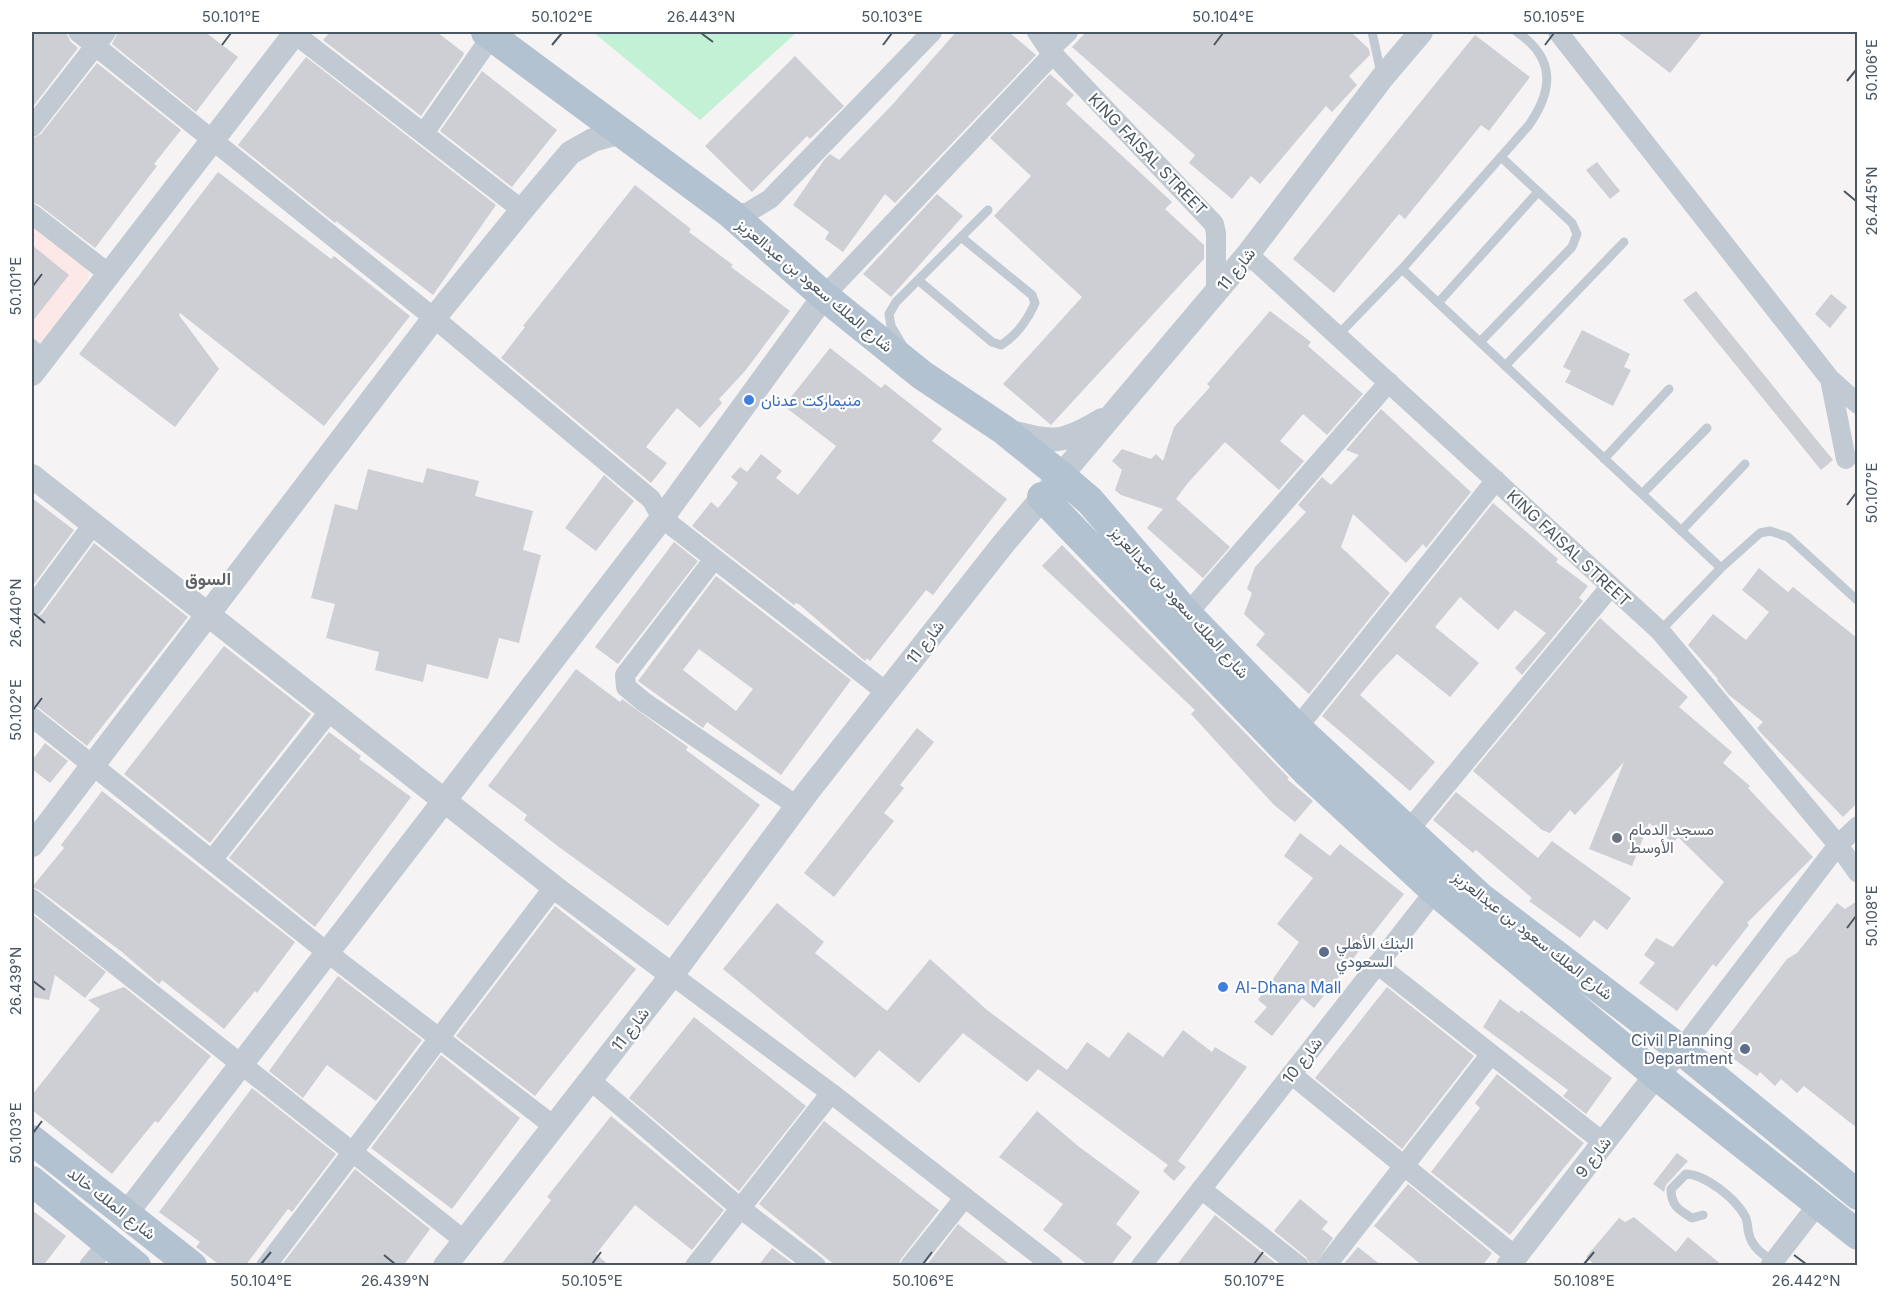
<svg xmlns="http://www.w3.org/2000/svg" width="1889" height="1297" viewBox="0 0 1889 1297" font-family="Inter,Vazirmatn,sans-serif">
<rect width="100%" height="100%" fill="#f5f3f3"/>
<!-- medical -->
<path fill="#fce8e6" d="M 32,226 L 85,267 L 89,273 L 88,279 L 32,355 Z"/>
<!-- green -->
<path fill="#c3f1d5" d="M 593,32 L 797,32 L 700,120 Z"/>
<!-- building -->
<path fill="#cdcfd5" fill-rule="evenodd" d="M 32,32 L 66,32 L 70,41 L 78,48 L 32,108 Z
M 118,32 L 205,32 L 238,57 L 196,112 L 112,44 Z
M 330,32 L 437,32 L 464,53 L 463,56 L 421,116 L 323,40 Z
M 956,32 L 1009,32 L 1036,55 L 895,203 L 885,194 L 843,252 L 825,239 L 829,232 L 793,205 L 824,160 L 830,154 L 839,160 L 892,105 Z
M 1086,32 L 1351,32 L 1369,49 L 1370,55 L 1349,76 L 1357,85 L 1332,112 L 1326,106 L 1260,184 L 1251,176 L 1232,199 L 1189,163 L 1195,155 L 1072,47 Z
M 1617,32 L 1703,32 L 1670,73 Z
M 1475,35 L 1530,77 L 1489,131 L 1481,125 L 1405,219 L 1399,214 L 1334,293 L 1293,259 Z
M 795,56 L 844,106 L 810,139 L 807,136 L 752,192 L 705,146 Z
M 306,57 L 496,205 L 433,295 L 336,221 L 335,223 L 238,145 Z
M 97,63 L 181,130 L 154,164 L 157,166 L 95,248 L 39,205 L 32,202 L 32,139 L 41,134 Z
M 482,71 L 557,130 L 512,187 L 440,131 Z
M 1050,74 L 1074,95 L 1066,104 L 1172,202 L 1165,209 L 1204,245 L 1204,259 L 1051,425 L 1003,384 L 1082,297 L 994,216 L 1031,176 L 990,138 Z
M 1597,162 L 1620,191 L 1610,199 L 1586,170 Z
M 218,172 L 331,259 L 334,256 L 410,316 L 324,426 L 180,313 L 179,315 L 219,369 L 175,427 L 79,354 Z
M 635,185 L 691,229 L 689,232 L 733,265 L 731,267 L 790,311 L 745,371 L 719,399 L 722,403 L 700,428 L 677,408 L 646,447 L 667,463 L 651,483 L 501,358 L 525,327 L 523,326 Z
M 937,194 L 963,216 L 891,297 L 863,274 Z
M 32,245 L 69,275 L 32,322 Z
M 1696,291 L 1833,460 L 1821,470 L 1683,300 Z
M 1831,294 L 1847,307 L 1830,328 L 1815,314 Z
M 1270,311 L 1311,342 L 1308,346 L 1363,394 L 1327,435 L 1303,414 L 1280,441 L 1304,461 L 1279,490 L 1225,442 L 1187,484 L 1176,499 L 1230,547 L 1203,578 L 1147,528 L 1163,509 L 1121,495 L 1115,490 L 1122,470 L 1112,461 L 1122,449 L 1151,459 L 1156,454 L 1163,461 L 1174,427 L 1210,387 L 1207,384 Z
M 1582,330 L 1630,354 L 1624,367 L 1631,370 L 1613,406 L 1565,382 L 1571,371 L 1563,367 Z
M 830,348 L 881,388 L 885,384 L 942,429 L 932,441 L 1007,499 L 933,595 L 926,590 L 870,661 L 867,658 L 865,661 L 800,605 L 796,603 L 794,605 L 692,526 L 711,502 L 718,508 L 738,483 L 731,477 L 740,467 L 747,472 L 761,454 L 782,471 L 776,478 L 798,495 L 836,446 L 784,406 Z
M 1381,409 L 1471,492 L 1426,548 L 1423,544 L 1406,563 L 1353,514 L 1341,547 L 1390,593 L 1309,694 L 1256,645 L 1265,634 L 1244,614 L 1252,593 L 1247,589 L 1255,567 L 1306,512 L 1298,505 L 1322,477 L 1331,485 L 1359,455 L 1346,450 Z
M 427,468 L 479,481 L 475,496 L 533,511 L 523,550 L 541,555 L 519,643 L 499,638 L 488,679 L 427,664 L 423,682 L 375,670 L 379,652 L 326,638 L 335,604 L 311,598 L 335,504 L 357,510 L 368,469 L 423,483 Z
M 604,475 L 634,501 L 596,551 L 565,528 Z
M 32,498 L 74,530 L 32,587 Z
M 1493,503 L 1558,559 L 1556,562 L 1588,586 L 1579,598 L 1583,601 L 1522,675 L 1515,668 L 1546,633 L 1515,610 L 1498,630 L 1460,597 L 1435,627 L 1479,663 L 1450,697 L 1397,654 L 1377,675 L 1360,695 L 1435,762 L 1410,791 L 1322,716 Z
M 674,542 L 698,561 L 618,664 L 595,647 Z
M 94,543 L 188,617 L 87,746 L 39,708 L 32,705 L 32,619 L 42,614 Z
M 1062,545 L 1289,778 L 1287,779 L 1313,801 L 1295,822 L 1274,805 L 1191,714 L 1195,710 L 1042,566 Z
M 1759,568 L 1788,592 L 1793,587 L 1857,638 L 1857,803 L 1843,817 L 1760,732 L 1757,728 L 1763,722 L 1729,695 L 1717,680 L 1718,679 L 1688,645 L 1713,614 L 1746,640 L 1769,612 L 1742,590 Z
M 716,576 L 851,680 L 781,775 L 707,722 L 703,728 L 638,681 ZM 699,649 L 753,689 L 736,711 L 683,670 Z
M 1600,618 L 1688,697 L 1679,707 L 1732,752 L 1723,763 L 1750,786 L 1748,788 L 1813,857 L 1747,923 L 1749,925 L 1716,967 L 1713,964 L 1677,1011 L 1639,983 L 1655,963 L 1644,955 L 1656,938 L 1673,947 L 1724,882 L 1678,837 L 1673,843 L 1649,823 L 1632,866 L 1589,849 L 1624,762 L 1575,815 L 1570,810 L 1550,833 L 1542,830 L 1473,771 Z
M 224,646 L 311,714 L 210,843 L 124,774 Z
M 576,669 L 620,702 L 622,699 L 688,747 L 686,750 L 760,805 L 668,926 L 559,847 L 524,820 L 527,815 L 488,786 Z
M 917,728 L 934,742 L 900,785 L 904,788 L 884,813 L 894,821 L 834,897 L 804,873 Z
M 329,732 L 361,756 L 359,759 L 411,797 L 315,927 L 229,858 Z
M 45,743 L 68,761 L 50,783 L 32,769 L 32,761 Z
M 102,791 L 295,942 L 257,993 L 255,991 L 224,1029 L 162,980 L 159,984 L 122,952 L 39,890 L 32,887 L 64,848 L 61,845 Z
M 1456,792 L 1538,858 L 1552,841 L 1631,898 L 1607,930 L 1594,920 L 1580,938 L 1529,901 L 1532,898 L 1476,850 L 1473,853 L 1433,820 Z
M 1300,833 L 1330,856 L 1340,844 L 1404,894 L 1314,1008 L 1302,998 L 1272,1036 L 1254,1022 L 1267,1007 L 1258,1000 L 1299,942 L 1277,924 L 1313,878 L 1284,856 Z
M 1857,901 L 1857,1128 L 1804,1086 L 1797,1093 L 1781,1079 L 1775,1086 L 1760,1072 L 1757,1076 L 1719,1048 L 1787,959 L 1797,953 L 1837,903 L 1845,909 Z
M 777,903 L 824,942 L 815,953 L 887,1011 L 930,959 L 987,1010 L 1067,1070 L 1087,1042 L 1109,1058 L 1128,1032 L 1163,1057 L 1183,1030 L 1212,1052 L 1215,1047 L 1247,1067 L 1178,1161 L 1186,1167 L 1174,1181 L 1163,1171 L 1168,1165 L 1038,1069 L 1027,1082 L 963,1033 L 919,1083 L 879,1050 L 855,1078 L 723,969 Z
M 555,906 L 636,969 L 535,1096 L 456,1036 Z
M 32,914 L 106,972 L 85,998 L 55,975 L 49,1000 L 32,997 Z
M 338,976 L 422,1040 L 376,1101 L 327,1065 L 303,1098 L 269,1071 Z
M 124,987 L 211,1056 L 158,1123 L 155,1121 L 112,1174 L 32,1110 L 32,1095 L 100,1009 L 88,1000 Z
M 1387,987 L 1474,1056 L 1402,1149 L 1315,1078 Z
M 1500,999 L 1519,1013 L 1521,1010 L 1612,1078 L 1586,1114 L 1563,1096 L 1568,1090 L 1483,1027 Z
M 694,1017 L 806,1106 L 739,1191 L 629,1098 Z
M 441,1055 L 520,1118 L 452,1209 L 371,1148 Z
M 1497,1074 L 1584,1143 L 1510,1235 L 1431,1172 L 1480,1108 L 1475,1103 Z
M 252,1088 L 336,1154 L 292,1212 L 288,1209 L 245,1266 L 221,1266 L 196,1247 L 200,1242 L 159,1212 Z
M 1037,1111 L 1078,1146 L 1140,1192 L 1116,1224 L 1132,1237 L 1110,1266 L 1089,1266 L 1043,1230 L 1063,1204 L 999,1157 Z
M 611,1116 L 724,1210 L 692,1250 L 635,1205 L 596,1254 L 610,1266 L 500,1266 L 551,1200 L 547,1197 Z
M 824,1121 L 939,1210 L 901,1259 L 898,1266 L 836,1266 L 759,1204 Z
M 1677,1153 L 1688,1161 L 1666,1185 L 1664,1192 L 1653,1184 Z
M 355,1169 L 430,1229 L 403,1266 L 281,1266 Z
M 1408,1184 L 1492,1253 L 1482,1266 L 1423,1266 L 1374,1226 Z
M 1300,1199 L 1328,1222 L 1322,1229 L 1333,1238 L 1314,1266 L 1311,1266 L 1306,1257 L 1274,1231 Z
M 32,1210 L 66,1236 L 43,1266 L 32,1266 Z
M 1215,1215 L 1279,1266 L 1176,1266 Z
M 1634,1217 L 1676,1252 L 1688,1237 L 1723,1266 L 1596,1266 L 1586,1257 L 1619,1218 L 1625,1222 Z
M 958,1224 L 1012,1266 L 926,1266 Z
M 1358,1247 L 1382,1266 L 1342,1266 Z
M 772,1248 L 796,1266 L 758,1266 Z"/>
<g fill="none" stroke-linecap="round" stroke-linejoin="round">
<!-- service -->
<path stroke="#c1cad2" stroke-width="9" d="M 1372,32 L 1381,73
M 1402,269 L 1721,568
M 918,280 L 992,342 L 1001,345 C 1016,336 1028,319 1035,303 L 1032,295 L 961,237
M 1438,303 L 1538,192
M 1338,335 L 1402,269 L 1529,125 C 1554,89 1555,58 1517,32
M 1480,342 L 1572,247 L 1577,234 L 1572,223 L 1501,157
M 32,343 L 46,355
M 903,346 L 891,326 L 889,314 L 896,302 L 988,210
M 1505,366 L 1624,242
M 1604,459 L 1669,389
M 1642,494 L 1707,428
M 1681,531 L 1745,464
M 1660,631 L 1721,568 L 1760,533 L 1770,531 L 1788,537 L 1858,601
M 1703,1215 L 1692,1218 C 1679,1210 1671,1206 1671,1189 L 1686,1174 C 1706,1175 1735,1198 1745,1216 C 1748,1221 1747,1228 1749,1234 C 1752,1247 1762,1254 1773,1261"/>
<!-- minor -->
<path stroke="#c1cad2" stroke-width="20" d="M 78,32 L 434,318 L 651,499 L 662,518 L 886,692
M 1037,32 L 1049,50 L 1214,224 L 1216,233 L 1216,293
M 1558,32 L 1830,379 L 1858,404
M 295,34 L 522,210
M 1049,50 L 1068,32
M 32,127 L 106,32
M 424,133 L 491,37
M 730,213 L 747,213 L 770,199 L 932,32
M 32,214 L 109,274
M 1248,254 L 1660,631 L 1838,845 L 1858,873
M 824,296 L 1053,54
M 1830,379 L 1846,459
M 714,559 L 625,675 L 626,687 L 644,702 L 797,806
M 32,607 L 94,523
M 1187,614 L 1389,382
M 32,717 L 328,953 L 555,1127
M 1297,728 L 1496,480
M 1408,831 L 1611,586
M 212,860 L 330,711
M 32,899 L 465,1241
M 1377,964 L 1604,1143
M 672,975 L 831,1093 L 1053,1266
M 1681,1050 L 1838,845 L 1858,826
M 1291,1074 L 1515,1256
M 590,1080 L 740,1208 L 816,1266
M 1201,1189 L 1299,1266
M 89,1266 L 109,1242
M 266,1266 L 554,887
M 695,1266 L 831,1093
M 910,1266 L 965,1197
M 1141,1266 L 1435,891 L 1445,892
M 1326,1266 L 1491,1054
M 1770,1266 L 1818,1204"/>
<!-- tertiary -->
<path stroke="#c1cad2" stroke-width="24" d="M 32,374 L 296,32
M 1007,431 C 1053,442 1059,446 1102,420
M 32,476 L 554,887 L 672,975
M 32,845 L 434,318 L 522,210 L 570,153 L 593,140 L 622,132
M 126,1214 L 662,518 L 824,296
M 445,1266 L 672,975 L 809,790 L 1004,543 L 1248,254 L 1382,78 L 1421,32
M 1508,1266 L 1656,1075 L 1681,1050"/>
<!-- primary -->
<path stroke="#b3c2d1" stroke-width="30" d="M 486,32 L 730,213 L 824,296 L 922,375 L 1004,430 L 1062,477 L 1090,501 L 1187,614 L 1297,728 L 1481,898 L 1681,1050 L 1858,1195
M 1042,497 L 1308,773 L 1435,891 L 1656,1075 L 1858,1235
M 32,1140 L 192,1266
M 32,1181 L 136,1266"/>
</g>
<!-- ticks -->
<path fill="none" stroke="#4a5661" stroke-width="2" d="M 701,33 L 713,42M 222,45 L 231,33M 552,45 L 562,33M 883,45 L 892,33M 1214,45 L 1223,33M 1545,45 L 1554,33M 1847,81 L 1856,70M 1844,191 L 1856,201M 33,286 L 42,274M 1847,505 L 1856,493M 33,613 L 45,623M 33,710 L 42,698M 1847,928 L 1856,916M 33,981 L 45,990M 33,1133 L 42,1121M 384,1255 L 395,1264M 1794,1255 L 1806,1264M 261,1264 L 271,1252M 592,1264 L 601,1252M 923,1264 L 932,1252M 1254,1264 L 1263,1252M 1584,1264 L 1594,1252"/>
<!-- markers -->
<g fill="#3f7fe0" stroke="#fff" stroke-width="2">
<circle cx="749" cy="400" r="6"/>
<circle cx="1223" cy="987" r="6"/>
</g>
<circle fill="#6b7280" stroke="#fff" stroke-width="2" cx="1617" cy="838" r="6"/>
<g fill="#5c6f8a" stroke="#fff" stroke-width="2">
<circle cx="1324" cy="952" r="6"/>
<circle cx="1745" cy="1049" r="6"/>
</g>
<g text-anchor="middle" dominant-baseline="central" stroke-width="4.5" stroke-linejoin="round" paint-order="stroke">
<!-- street labels -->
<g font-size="16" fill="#4a5661" stroke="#fff">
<text transform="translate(1148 154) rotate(46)">KING FAISAL STREET</text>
<text transform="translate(1236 269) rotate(-51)">شارع 11</text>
<text transform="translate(815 285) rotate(40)">شارع الملك سعود بن عبدالعزيز</text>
<text transform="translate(1569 548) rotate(43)">KING FAISAL STREET</text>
<text transform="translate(1180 602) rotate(48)">شارع الملك سعود بن عبدالعزيز</text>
<text transform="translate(925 642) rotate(-52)">شارع 11</text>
<text transform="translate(1533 935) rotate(38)">شارع الملك سعود بن عبدالعزيز</text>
<text transform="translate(630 1029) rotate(-52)">شارع 11</text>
<text transform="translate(1302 1060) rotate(-52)">شارع 10</text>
<text transform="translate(1593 1157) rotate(-52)">شارع 9</text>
<text transform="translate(112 1203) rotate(38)">شارع الملك خالد</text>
</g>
<!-- shop labels -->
<g font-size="16" fill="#366cbe" stroke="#fff" text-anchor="start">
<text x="761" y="400">منيماركت عدنان</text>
<text x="1235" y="987">Al-Dhana Mall</text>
</g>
<!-- worship labels -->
<g font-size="16" fill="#5b616d" stroke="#fff" text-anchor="start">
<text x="1629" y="829">مسجد الدمام<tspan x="1629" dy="18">الأوسط</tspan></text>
</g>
<!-- service labels -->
<g font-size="16" fill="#4e5e75" stroke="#fff" text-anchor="start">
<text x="1336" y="943">البنك الأهلي<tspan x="1336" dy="18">السعودي</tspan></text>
<text x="1733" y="1040" text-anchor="end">Civil Planning<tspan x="1733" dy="18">Department</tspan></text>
</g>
<!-- neighbourhood labels -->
<g font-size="18" font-weight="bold" fill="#5f6368" stroke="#fff">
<text x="208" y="578">السوق</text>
</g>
</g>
<!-- border -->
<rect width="1889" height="1297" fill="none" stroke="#ffffff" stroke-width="66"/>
<rect x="33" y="33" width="1823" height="1231" fill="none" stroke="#4a5661" stroke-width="2"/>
<g font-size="15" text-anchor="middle" fill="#4a5661">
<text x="231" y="22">50.101°E</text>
<text x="562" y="22">50.102°E</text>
<text x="701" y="22">26.443°N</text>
<text x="892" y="22">50.103°E</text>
<text x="1223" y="22">50.104°E</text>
<text x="1554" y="22">50.105°E</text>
<text transform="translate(1872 70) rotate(-90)" y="5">50.106°E</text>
<text transform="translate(1872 201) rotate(-90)" y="5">26.445°N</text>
<text transform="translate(16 286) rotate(-90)" y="5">50.101°E</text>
<text transform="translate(1872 493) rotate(-90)" y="5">50.107°E</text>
<text transform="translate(16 613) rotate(-90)" y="5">26.440°N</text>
<text transform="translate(16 710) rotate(-90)" y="5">50.102°E</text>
<text transform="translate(1872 916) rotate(-90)" y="5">50.108°E</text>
<text transform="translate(16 981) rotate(-90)" y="5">26.439°N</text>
<text transform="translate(16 1133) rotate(-90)" y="5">50.103°E</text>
<text x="261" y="1286">50.104°E</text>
<text x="395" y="1286">26.439°N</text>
<text x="592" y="1286">50.105°E</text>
<text x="923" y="1286">50.106°E</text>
<text x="1254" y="1286">50.107°E</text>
<text x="1584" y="1286">50.108°E</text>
<text x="1806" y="1286">26.442°N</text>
</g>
</svg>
